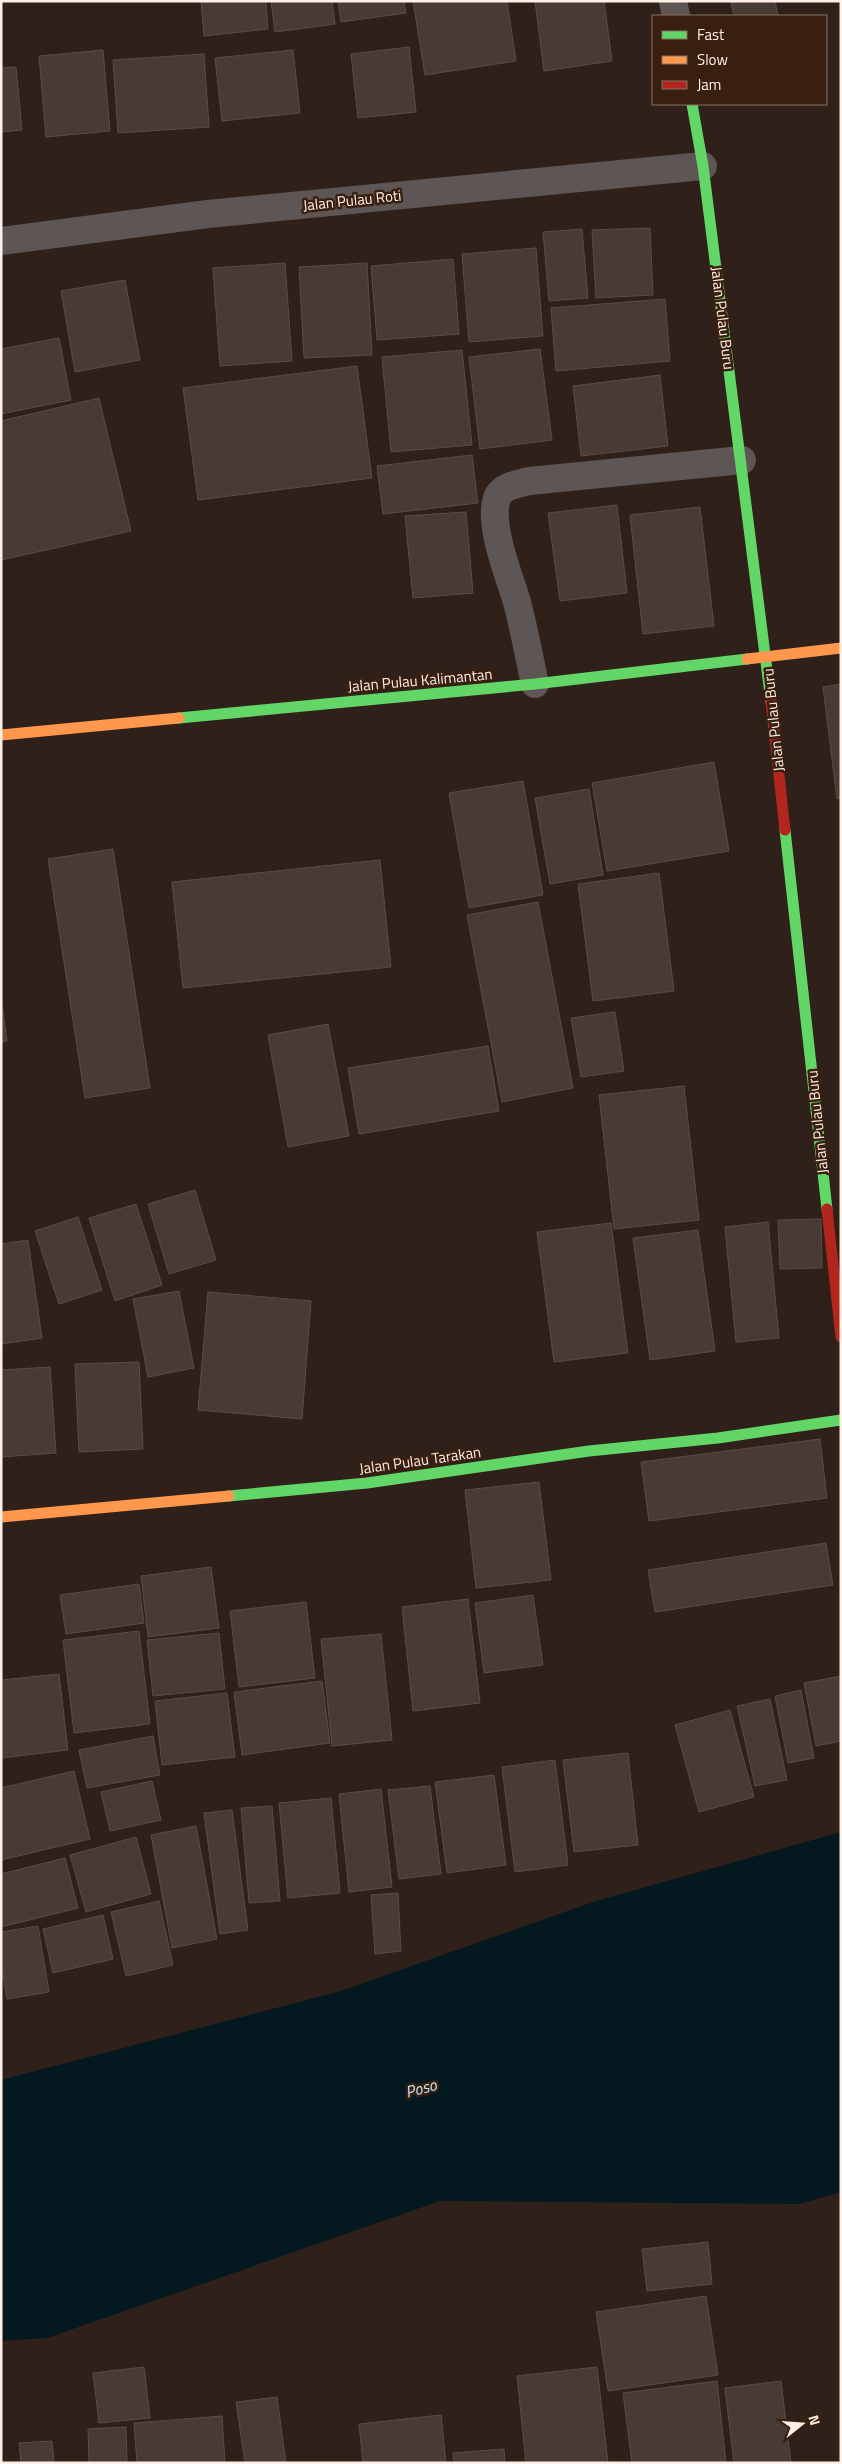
<svg xmlns="http://www.w3.org/2000/svg" width="842" height="2464" viewBox="0 0 842 2464" font-family="'Titillium Web',sans-serif">
<rect width="100%" height="100%" fill="#2f2119"/>
<!-- water -->
<path fill="#041820" d="M 841,1832 L 841,2192 L 799,2204 L 440,2201 L 47,2338 L 1,2341 L 1,2080 L 341,1991 L 596,1901 Z"/>
<!-- building -->
<path fill="#483b35" stroke="#5a4d46" d="M 201,1 L 266,1 L 268,29 L 204,36 Z
M 271,1 L 332,1 L 335,24 L 275,32 Z
M 338,1 L 404,1 L 406,13 L 341,22 Z
M 413,1 L 507,1 L 516,61 L 425,75 Z
M 535,1 L 604,1 L 612,61 L 544,71 Z
M 740,1 L 775,1 L 778,16 L 734,16 L 731,3 Z
M 409,47 L 416,112 L 358,118 L 351,54 Z
M 103,50 L 110,131 L 46,137 L 39,56 Z
M 293,50 L 300,113 L 222,121 L 215,58 Z
M 204,54 L 209,127 L 118,133 L 113,60 Z
M 16,67 L 22,130 L 1,132 L 1,68 Z
M 650,228 L 653,295 L 596,298 L 592,230 Z
M 582,229 L 588,298 L 549,301 L 543,232 Z
M 536,248 L 543,336 L 469,342 L 462,254 Z
M 453,259 L 459,334 L 377,340 L 371,266 Z
M 285,263 L 292,361 L 220,366 L 213,268 Z
M 367,263 L 372,355 L 304,358 L 299,267 Z
M 125,280 L 140,360 L 75,372 L 61,291 Z
M 665,299 L 670,361 L 556,371 L 551,308 Z
M 59,338 L 71,400 L 1,414 L 1,349 Z
M 540,349 L 552,440 L 480,449 L 469,357 Z
M 462,350 L 472,445 L 391,452 L 382,357 Z
M 357,366 L 372,478 L 198,500 L 183,388 Z
M 660,375 L 668,446 L 581,456 L 573,386 Z
M 99,398 L 131,531 L 1,560 L 1,421 Z
M 472,455 L 478,503 L 383,514 L 377,466 Z
M 617,505 L 627,593 L 560,601 L 548,513 Z
M 700,507 L 714,626 L 643,634 L 630,515 Z
M 466,512 L 473,593 L 413,598 L 405,516 Z
M 841,684 L 841,798 L 837,799 L 823,687 Z
M 714,762 L 729,851 L 607,871 L 592,783 Z
M 523,781 L 543,895 L 469,908 L 449,793 Z
M 589,789 L 603,875 L 550,884 L 535,798 Z
M 113,849 L 150,1088 L 85,1098 L 48,859 Z
M 380,860 L 391,967 L 183,988 L 172,882 Z
M 659,873 L 674,991 L 593,1001 L 578,884 Z
M 538,902 L 573,1088 L 502,1102 L 467,915 Z
M 1,996 L 7,1041 L 1,1042 Z
M 615,1012 L 624,1071 L 581,1077 L 571,1018 Z
M 328,1024 L 349,1136 L 288,1147 L 268,1035 Z
M 488,1046 L 499,1111 L 359,1134 L 348,1068 Z
M 684,1086 L 699,1220 L 614,1229 L 599,1095 Z
M 195,1190 L 216,1260 L 169,1274 L 148,1204 Z
M 136,1204 L 162,1285 L 115,1301 L 89,1218 Z
M 78,1217 L 102,1290 L 59,1304 L 35,1231 Z
M 821,1219 L 822,1268 L 780,1269 L 778,1220 Z
M 768,1222 L 779,1338 L 736,1342 L 725,1227 Z
M 611,1223 L 628,1353 L 554,1362 L 537,1232 Z
M 698,1230 L 715,1351 L 650,1360 L 633,1238 Z
M 28,1240 L 42,1338 L 1,1344 L 1,1244 Z
M 179,1291 L 194,1368 L 148,1377 L 133,1299 Z
M 208,1292 L 311,1301 L 302,1419 L 198,1410 Z
M 139,1362 L 143,1449 L 79,1452 L 75,1364 Z
M 50,1367 L 56,1453 L 1,1457 L 1,1370 Z
M 820,1439 L 827,1498 L 649,1521 L 641,1462 Z
M 539,1482 L 551,1580 L 476,1588 L 465,1490 Z
M 826,1543 L 833,1585 L 655,1612 L 648,1570 Z
M 211,1567 L 219,1628 L 148,1637 L 141,1576 Z
M 139,1584 L 144,1623 L 66,1634 L 60,1595 Z
M 533,1595 L 543,1665 L 484,1673 L 475,1603 Z
M 468,1599 L 480,1703 L 413,1711 L 402,1607 Z
M 306,1602 L 315,1678 L 239,1687 L 230,1611 Z
M 139,1631 L 150,1724 L 74,1733 L 63,1640 Z
M 219,1633 L 225,1689 L 153,1696 L 147,1640 Z
M 381,1634 L 392,1740 L 332,1746 L 321,1639 Z
M 59,1674 L 68,1750 L 1,1758 L 1,1680 Z
M 841,1676 L 841,1741 L 816,1746 L 804,1683 Z
M 322,1681 L 330,1743 L 242,1755 L 234,1692 Z
M 801,1690 L 814,1758 L 788,1763 L 775,1696 Z
M 227,1693 L 235,1757 L 162,1765 L 155,1701 Z
M 770,1699 L 787,1780 L 755,1786 L 737,1706 Z
M 730,1710 L 754,1797 L 699,1812 L 675,1725 Z
M 153,1736 L 160,1775 L 87,1788 L 79,1750 Z
M 628,1753 L 638,1845 L 574,1852 L 563,1760 Z
M 555,1760 L 568,1865 L 515,1872 L 502,1767 Z
M 74,1771 L 90,1839 L 1,1860 L 1,1788 Z
M 494,1775 L 506,1865 L 447,1873 L 435,1782 Z
M 152,1781 L 161,1820 L 110,1831 L 101,1792 Z
M 430,1786 L 441,1874 L 399,1879 L 388,1790 Z
M 381,1789 L 392,1887 L 349,1892 L 339,1794 Z
M 331,1798 L 340,1893 L 288,1898 L 279,1803 Z
M 272,1806 L 280,1901 L 249,1903 L 241,1808 Z
M 232,1810 L 248,1930 L 220,1934 L 204,1813 Z
M 196,1826 L 217,1939 L 172,1948 L 151,1835 Z
M 136,1837 L 151,1894 L 86,1912 L 70,1855 Z
M 65,1858 L 78,1908 L 1,1927 L 1,1874 Z
M 398,1893 L 401,1951 L 375,1954 L 371,1895 Z
M 159,1901 L 173,1965 L 126,1976 L 111,1912 Z
M 103,1915 L 113,1959 L 53,1973 L 43,1929 Z
M 38,1926 L 49,1992 L 7,1999 L 1,1963 L 1,1932 Z
M 708,2242 L 712,2284 L 647,2291 L 642,2249 Z
M 706,2296 L 718,2375 L 608,2391 L 596,2312 Z
M 144,2367 L 150,2418 L 99,2423 L 93,2373 Z
M 597,2367 L 608,2463 L 526,2463 L 517,2376 Z
M 717,2381 L 726,2463 L 632,2463 L 623,2393 Z
M 781,2381 L 791,2463 L 734,2463 L 725,2388 Z
M 277,2397 L 286,2463 L 245,2463 L 236,2402 Z
M 441,2415 L 446,2463 L 363,2463 L 359,2424 Z
M 222,2416 L 225,2463 L 137,2463 L 134,2423 Z
M 126,2427 L 127,2463 L 89,2463 L 88,2429 Z
M 52,2441 L 54,2463 L 21,2463 L 19,2443 Z
M 504,2449 L 505,2463 L 454,2463 L 453,2453 Z"/>
<g fill="none" stroke-linecap="round" stroke-linejoin="round">
<!-- street -->
<path stroke="#5d5655" stroke-width="28" d="M 673,1 L 676,16
M 1,241 L 208,214 L 703,166
M 535,684 C 529,656 524,629 517,602 C 509,575 488,525 497,498 C 501,486 518,484 529,481 L 742,460"/>
<!-- fast -->
<path stroke="#63d668" stroke-width="11" d="M 692,104 L 703,166 L 771,702
M 179,718 L 535,684 L 747,659
M 785,830 L 827,1209
M 229,1496 L 367,1483 L 589,1451 L 718,1438 L 841,1420"/>
<!-- slow -->
<path stroke="#ff974d" stroke-width="11" d="M 747,659 L 841,648
M 1,735 L 179,718
M 1,1517 L 229,1496"/>
<!-- jam -->
<path stroke="#b3261e" stroke-width="11" d="M 771,702 L 785,830
M 827,1209 L 841,1337"/>
</g>
<g text-anchor="middle" dominant-baseline="central" stroke-width="5" stroke-linejoin="round" paint-order="stroke">
<!-- street labels -->
<g font-size="15" fill="#feefe7" stroke="#391f0f">
<text transform="translate(352 200) rotate(-6)">Jalan Pulau Roti</text>
<text transform="translate(723 318) rotate(83)">Jalan Pulau Buru</text>
<text transform="translate(420 680) rotate(-5)">Jalan Pulau Kalimantan</text>
<text transform="translate(773 720) rotate(-96)">Jalan Pulau Buru</text>
<text transform="translate(817 1122) rotate(-96)">Jalan Pulau Buru</text>
<text transform="translate(420 1460) rotate(-8)">Jalan Pulau Tarakan</text>
</g>
<!-- water labels -->
<g font-size="16" font-style="italic" fill="#c0e9fa" stroke="#391f0f">
<text transform="translate(421 2088) rotate(-15)">Poso</text>
</g>
</g>
<!-- border -->
<rect width="842" height="2464" fill="none" stroke="#feefe7" stroke-width="5"/>
<!-- legend -->
<rect x="652" y="15" width="175" height="90" fill="#391f0f" stroke="#887265"/>
<rect x="662" y="31" width="25" height="8" fill="#63d668" stroke="#887265"/>
<text x="697" y="40" font-size="15" fill="#feefe7">Fast</text>
<rect x="662" y="56" width="25" height="8" fill="#ff974d" stroke="#887265"/>
<text x="697" y="65" font-size="15" fill="#feefe7">Slow</text>
<rect x="662" y="81" width="25" height="8" fill="#b3261e" stroke="#887265"/>
<text x="697" y="90" font-size="15" fill="#feefe7">Jam</text>
<!-- north arrow -->
<g transform="translate(802 2424) rotate(73)" stroke="#391f0f" stroke-width="4" paint-order="stroke">
<path d="M0-4L9 19L0 12L-9 19Z" fill="#feefe7"/>
<text y="-8" font-size="14" font-weight="bold" text-anchor="middle" fill="#feefe7">N</text>
</g>
</svg>
